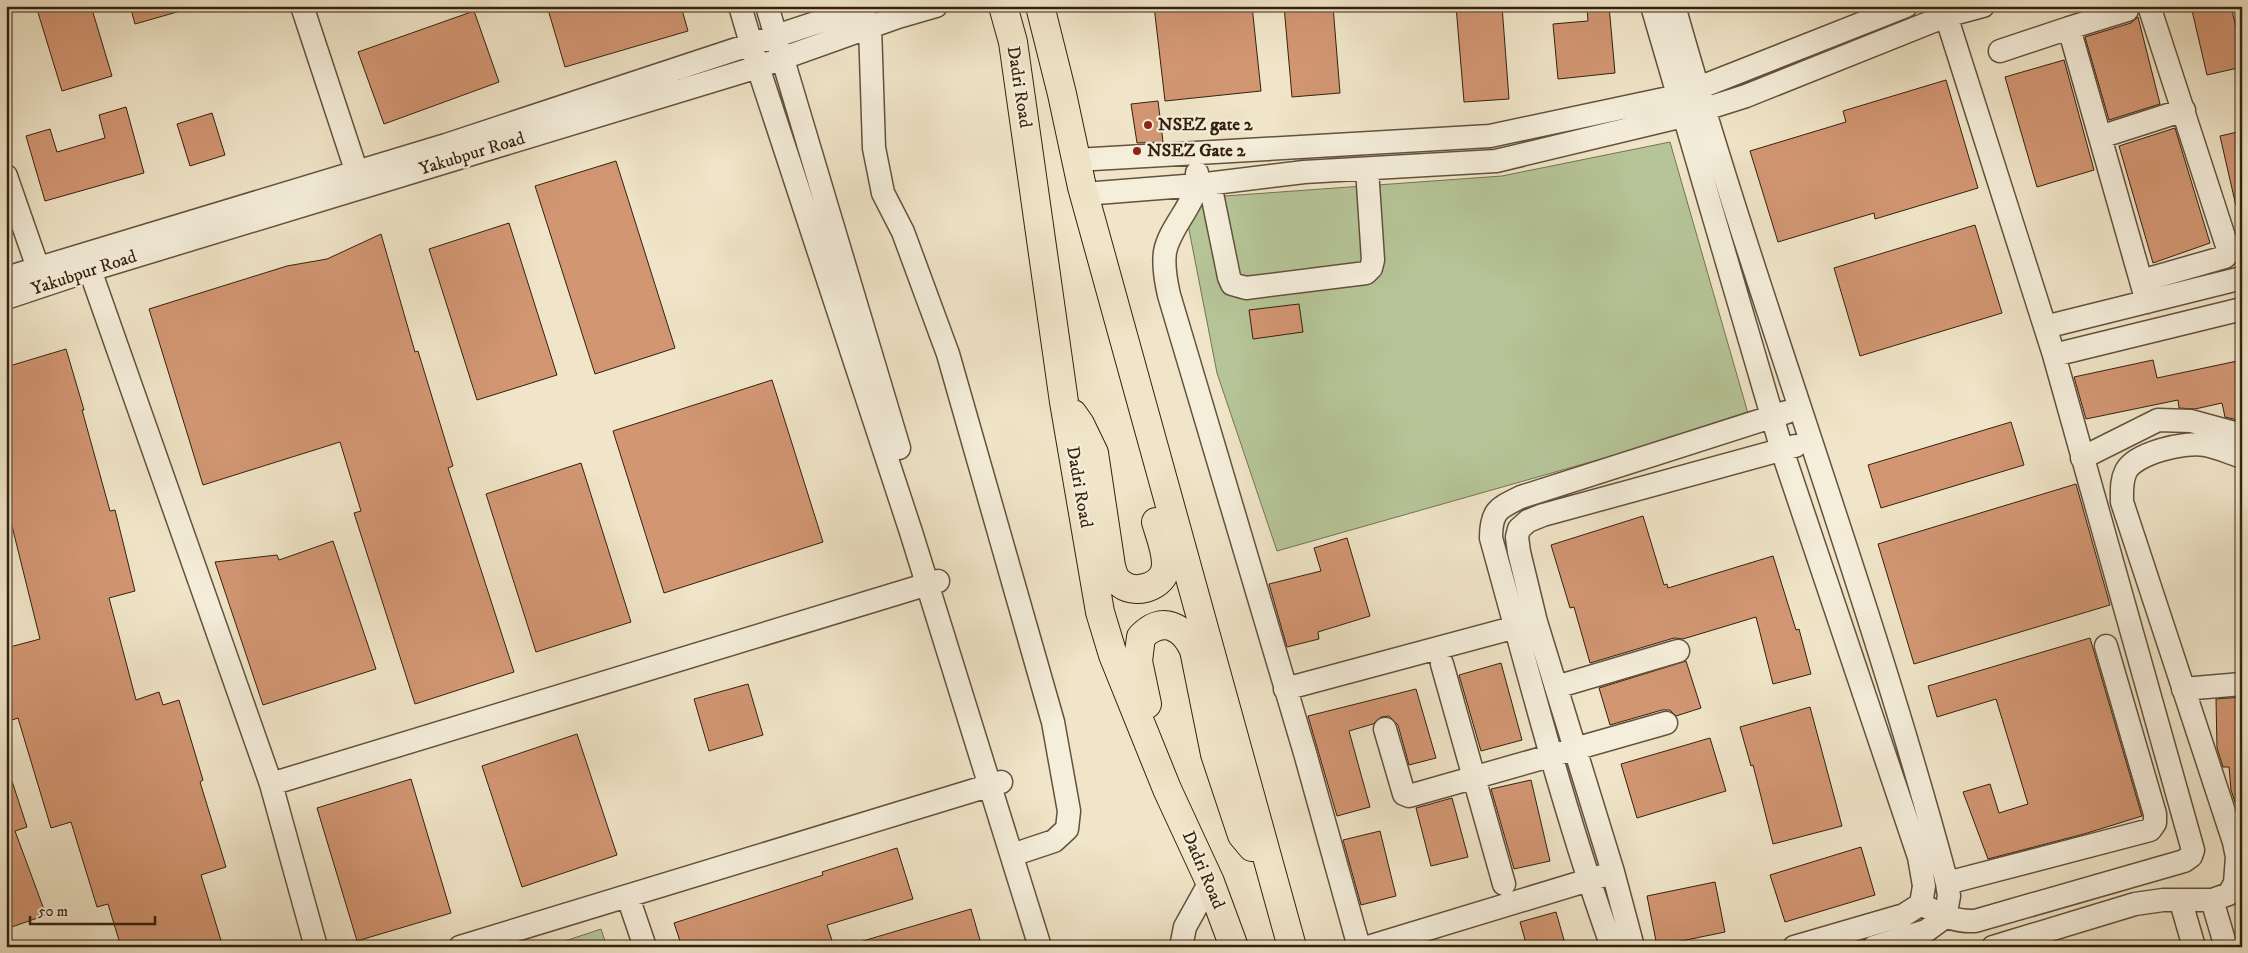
<svg xmlns="http://www.w3.org/2000/svg" width="2248" height="953" viewBox="0 0 2248 953" font-family="'IM FELL DW Pica',serif">
<rect width="100%" height="100%" fill="#f0e5c8"/>
<filter id="stains"><feTurbulence type="fractalNoise" baseFrequency=".004" numOctaves="4"/><feColorMatrix values="0 0 0 0 .2 0 0 0 0 .09 0 0 0 0 .02 0 0 0 .5 -.17"/></filter>
<radialGradient id="worn" r=".72"><stop offset=".6" stop-color="#630" stop-opacity="0"/><stop offset="1" stop-color="#630" stop-opacity=".3"/></radialGradient>
<!-- green -->
<path fill="#b6c598" stroke="#757353" d="M 1670,142 L 1749,417 L 1277,551 L 1217,373 L 1183,199 L 1502,176 Z
M 601,929 L 607,947 L 547,947 Z"/>
<!-- building -->
<path fill="#d29673" stroke="#34210e" d="M 36,6 L 91,6 L 112,76 L 62,91 Z
M 130,6 L 183,6 L 184,10 L 135,24 Z
M 547,6 L 681,6 L 688,31 L 565,67 Z
M 1154,6 L 1252,6 L 1261,91 L 1165,101 Z
M 1284,6 L 1333,6 L 1340,93 L 1292,97 Z
M 1456,6 L 1502,6 L 1509,99 L 1464,102 Z
M 1587,6 L 1609,6 L 1615,73 L 1558,79 L 1553,24 L 1588,21 Z
M 2191,6 L 2231,6 L 2242,53 L 2242,67 L 2207,75 Z
M 474,11 L 499,82 L 384,124 L 358,52 Z
M 2138,17 L 2160,104 L 2109,120 L 2085,37 L 2131,23 Z
M 2064,60 L 2094,170 L 2037,187 L 2005,77 Z
M 1946,80 L 1978,188 L 1875,219 L 1874,213 L 1778,242 L 1750,151 L 1846,122 L 1843,111 Z
M 1158,101 L 1163,142 L 1137,143 L 1131,104 Z
M 126,107 L 144,173 L 45,201 L 26,136 L 50,129 L 57,152 L 105,138 L 99,115 Z
M 212,113 L 225,155 L 190,166 L 177,124 Z
M 2175,128 L 2210,243 L 2153,263 L 2119,146 Z
M 2242,131 L 2242,205 L 2236,206 L 2220,136 Z
M 616,161 L 675,348 L 595,374 L 535,186 Z
M 509,223 L 557,375 L 477,400 L 429,249 Z
M 1975,225 L 2002,313 L 1860,356 L 1834,268 Z
M 381,234 L 415,352 L 418,351 L 453,466 L 448,468 L 514,672 L 415,704 L 354,513 L 361,511 L 340,442 L 203,485 L 149,309 L 287,266 L 327,259 Z
M 1299,304 L 1303,332 L 1253,339 L 1249,310 Z
M 66,349 L 84,410 L 82,410 L 110,511 L 115,510 L 135,591 L 109,598 L 136,700 L 159,692 L 163,705 L 179,700 L 203,780 L 200,782 L 226,867 L 201,875 L 223,947 L 121,947 L 108,904 L 97,907 L 71,822 L 51,828 L 18,718 L 12,720 L 6,700 L 6,648 L 40,639 L 11,522 L 6,524 L 6,367 Z
M 2153,360 L 2157,378 L 2242,360 L 2242,421 L 2225,417 L 2222,403 L 2195,409 L 2179,408 L 2178,400 L 2086,419 L 2074,377 Z
M 772,380 L 823,542 L 664,593 L 613,431 Z
M 2011,422 L 2024,465 L 1881,508 L 1868,465 Z
M 581,463 L 631,622 L 536,652 L 486,494 Z
M 2076,484 L 2110,605 L 1914,664 L 1878,544 Z
M 1643,516 L 1664,585 L 1667,584 L 1668,588 L 1773,556 L 1796,630 L 1799,629 L 1811,674 L 1773,684 L 1756,617 L 1683,639 L 1674,638 L 1590,663 L 1574,607 L 1570,608 L 1551,545 Z
M 1347,538 L 1370,616 L 1318,632 L 1319,639 L 1287,647 L 1269,584 L 1321,571 L 1314,548 Z
M 333,541 L 376,669 L 263,705 L 215,562 L 277,555 L 279,560 Z
M 2090,638 L 2142,816 L 2084,834 L 1988,859 L 1963,792 L 1990,784 L 1999,813 L 2028,804 L 1996,699 L 1937,717 L 1928,686 Z
M 1686,661 L 1701,708 L 1676,716 L 1670,710 L 1662,710 L 1610,725 L 1599,688 Z
M 1501,663 L 1522,740 L 1481,751 L 1459,675 Z
M 748,684 L 763,735 L 709,751 L 694,699 Z
M 1416,689 L 1436,758 L 1409,765 L 1398,725 L 1389,716 L 1381,717 L 1373,724 L 1349,731 L 1370,807 L 1337,816 L 1308,716 Z
M 2242,697 L 2242,802 L 2235,802 L 2231,790 L 2229,767 L 2223,767 L 2217,748 L 2216,699 Z
M 1810,707 L 1842,826 L 1773,844 L 1753,765 L 1751,766 L 1740,727 Z
M 577,734 L 617,855 L 522,887 L 482,766 Z
M 1710,738 L 1726,791 L 1637,818 L 1621,764 Z
M 6,772 L 9,772 L 27,827 L 15,831 L 46,915 L 6,929 Z
M 411,779 L 451,913 L 357,941 L 317,808 Z
M 1531,780 L 1550,861 L 1514,869 L 1491,789 Z
M 1452,798 L 1468,857 L 1431,866 L 1416,808 Z
M 1380,831 L 1396,896 L 1361,905 L 1343,840 Z
M 1861,847 L 1875,895 L 1785,922 L 1770,875 Z
M 897,848 L 913,899 L 827,925 L 834,947 L 682,947 L 674,923 L 823,875 L 822,872 Z
M 1715,882 L 1725,932 L 1657,946 L 1647,896 Z
M 971,909 L 982,947 L 856,947 L 856,943 Z
M 1556,912 L 1566,947 L 1527,947 L 1520,922 Z"/>
<g fill="none" stroke-linecap="round" stroke-linejoin="round">
<!-- minor casing -->
<g stroke="#63523c" stroke-width="25">
<path id="minor" d="M 302,6 L 361,185
M 740,6 L 758,67 L 911,532 L 1040,947
M 767,6 L 899,448
M 1652,6 L 1782,450 L 1919,857 L 1924,886 L 1921,904 L 1904,915 L 1794,947
M 1674,6 C 1757,301 1868,587 1947,883 L 1949,896 L 1945,917 L 1926,931 L 1874,947
M 2126,6 L 2127,10 L 2069,28 L 2147,302
M 870,27 L 874,148 L 883,193 L 903,232 L 948,354 L 1053,722 L 1069,811 L 1067,829 L 1054,841 L 1024,851
M 2000,51 L 2069,28
M 2100,137 L 2184,110
M 1076,160 L 1490,136 L 1678,96 L 1906,6
M 1197,173 C 1200,202 1170,224 1165,252 C 1163,266 1166,282 1169,295 L 1305,753 L 1359,947
M 6,176 L 38,268
M 1210,184 L 1229,277 L 1232,284 L 1246,288 L 1366,273 L 1371,268 L 1373,260 L 1367,169
M 1084,194 L 1198,185 L 1304,172 L 1496,161 L 1683,116 L 1746,96 L 1946,16 L 1983,6
M 90,270 L 271,784 L 316,947
M 6,278 L 446,145 L 867,6
M 2141,281 L 2225,257 L 2229,252 L 2149,6
M 6,298 L 90,270 L 758,67 L 898,17 L 936,6
M 2045,327 L 2242,278
M 2054,355 L 2242,309
M 2082,458 L 2158,420 L 2191,421 L 2242,435
M 1442,664 L 1504,884
M 1556,687 L 1678,651
M 1285,689 L 1531,623
M 2183,689 L 2242,684
M 1385,729 L 1404,794 L 1409,796 L 1666,723
M 271,784 L 938,581
M 1947,883 L 2150,830 L 2155,823 L 2155,814 L 2106,646
M 628,897 L 645,947
M 2212,900 L 2226,947
M 2181,902 L 2194,947
M 1921,904 C 1939,914 1954,922 1975,921 L 2184,861 L 2191,856 L 2193,850 L 2054,355 L 1943,6
M 460,947 L 1001,782
M 1181,947 L 1185,927 L 1210,882
M 1368,947 L 1602,876
M 1612,947 C 1564,813 1529,675 1491,538 C 1491,511 1498,508 1521,497 L 1787,412
M 1633,947 L 1613,872 L 1536,622 L 1519,552 L 1517,537 L 1519,529 L 1528,521 L 1543,515 L 1795,446
M 1993,947 L 2135,904 L 2163,900 L 2212,900 L 2229,894 L 2235,883 L 2237,857 L 2234,842 L 2122,502 C 2122,491 2121,481 2126,471 C 2135,453 2186,441 2205,445 C 2217,447 2230,453 2242,457"/>
</g>
<!-- major casing -->
<g stroke="#34210e" stroke-width="30">
<path id="major" d="M 1003,6 L 1013,42 L 1064,402 L 1100,612 L 1113,655 L 1167,789 L 1210,882 L 1234,947
M 1040,6 L 1062,94 L 1082,187 L 1292,947
M 1073,414 L 1080,424 L 1094,453 L 1111,566 C 1113,573 1114,579 1120,583 C 1133,595 1160,588 1165,571 C 1169,557 1160,536 1156,522
M 1147,704 L 1138,661 L 1141,637 C 1162,615 1183,626 1194,650 L 1215,754 L 1242,835 L 1252,847"/>
</g>
<!-- minor -->
<use href="#minor" stroke="#f5eedb" stroke-width="22"/>
<!-- major -->
<use href="#major" stroke="#f0e5c8" stroke-width="28"/>
</g>
<!-- markers -->
<g fill="#8f2418" stroke="#f5eedb" stroke-width="2">
<circle cx="1148" cy="125" r="5"/>
<circle cx="1137" cy="151" r="5"/>
</g>
<g text-anchor="middle" dominant-baseline="central" stroke-width="4.5" stroke-linejoin="round" paint-order="stroke">
<!-- street labels -->
<g font-size="18" fill="#34210e" stroke="#f5eedb">
<text transform="translate(1019 87) rotate(81)">Dadri Road</text>
<text transform="translate(472 154) rotate(-17)">Yakubpur Road</text>
<text transform="translate(84 273) rotate(-18)">Yakubpur Road</text>
<text transform="translate(1079 487) rotate(80)">Dadri Road</text>
<text transform="translate(1203 870) rotate(67)">Dadri Road</text>
</g>
<!-- poi labels -->
<g font-size="18" font-weight="bold" fill="#34210e" stroke="#f5eedb" text-anchor="start">
<text x="1158" y="125">NSEZ gate 2</text>
<text x="1147" y="151">NSEZ Gate 2</text>
</g>
</g>
<!-- margin -->
<rect width="2248" height="953" fill="none" stroke="#f0e5c8" stroke-width="25"/>
<rect x="8" y="8" width="2233" height="938" fill="none" stroke="#34210e" stroke-width="2.5"/>
<rect x="12" y="12" width="2223" height="928" fill="none" stroke="#34210e"/>
<!-- scale -->
<path d="M30 916v8h125v-8" fill="none" stroke="#34210e" stroke-width="2.5"/>
<text x="38" y="916" font-size="15" fill="#34210e" stroke="#f5eedb" stroke-width="4" paint-order="stroke">50 m</text>
<rect width="100%" height="100%" filter="url(#stains)"/>
<rect width="100%" height="100%" fill="url(#worn)"/>
</svg>
